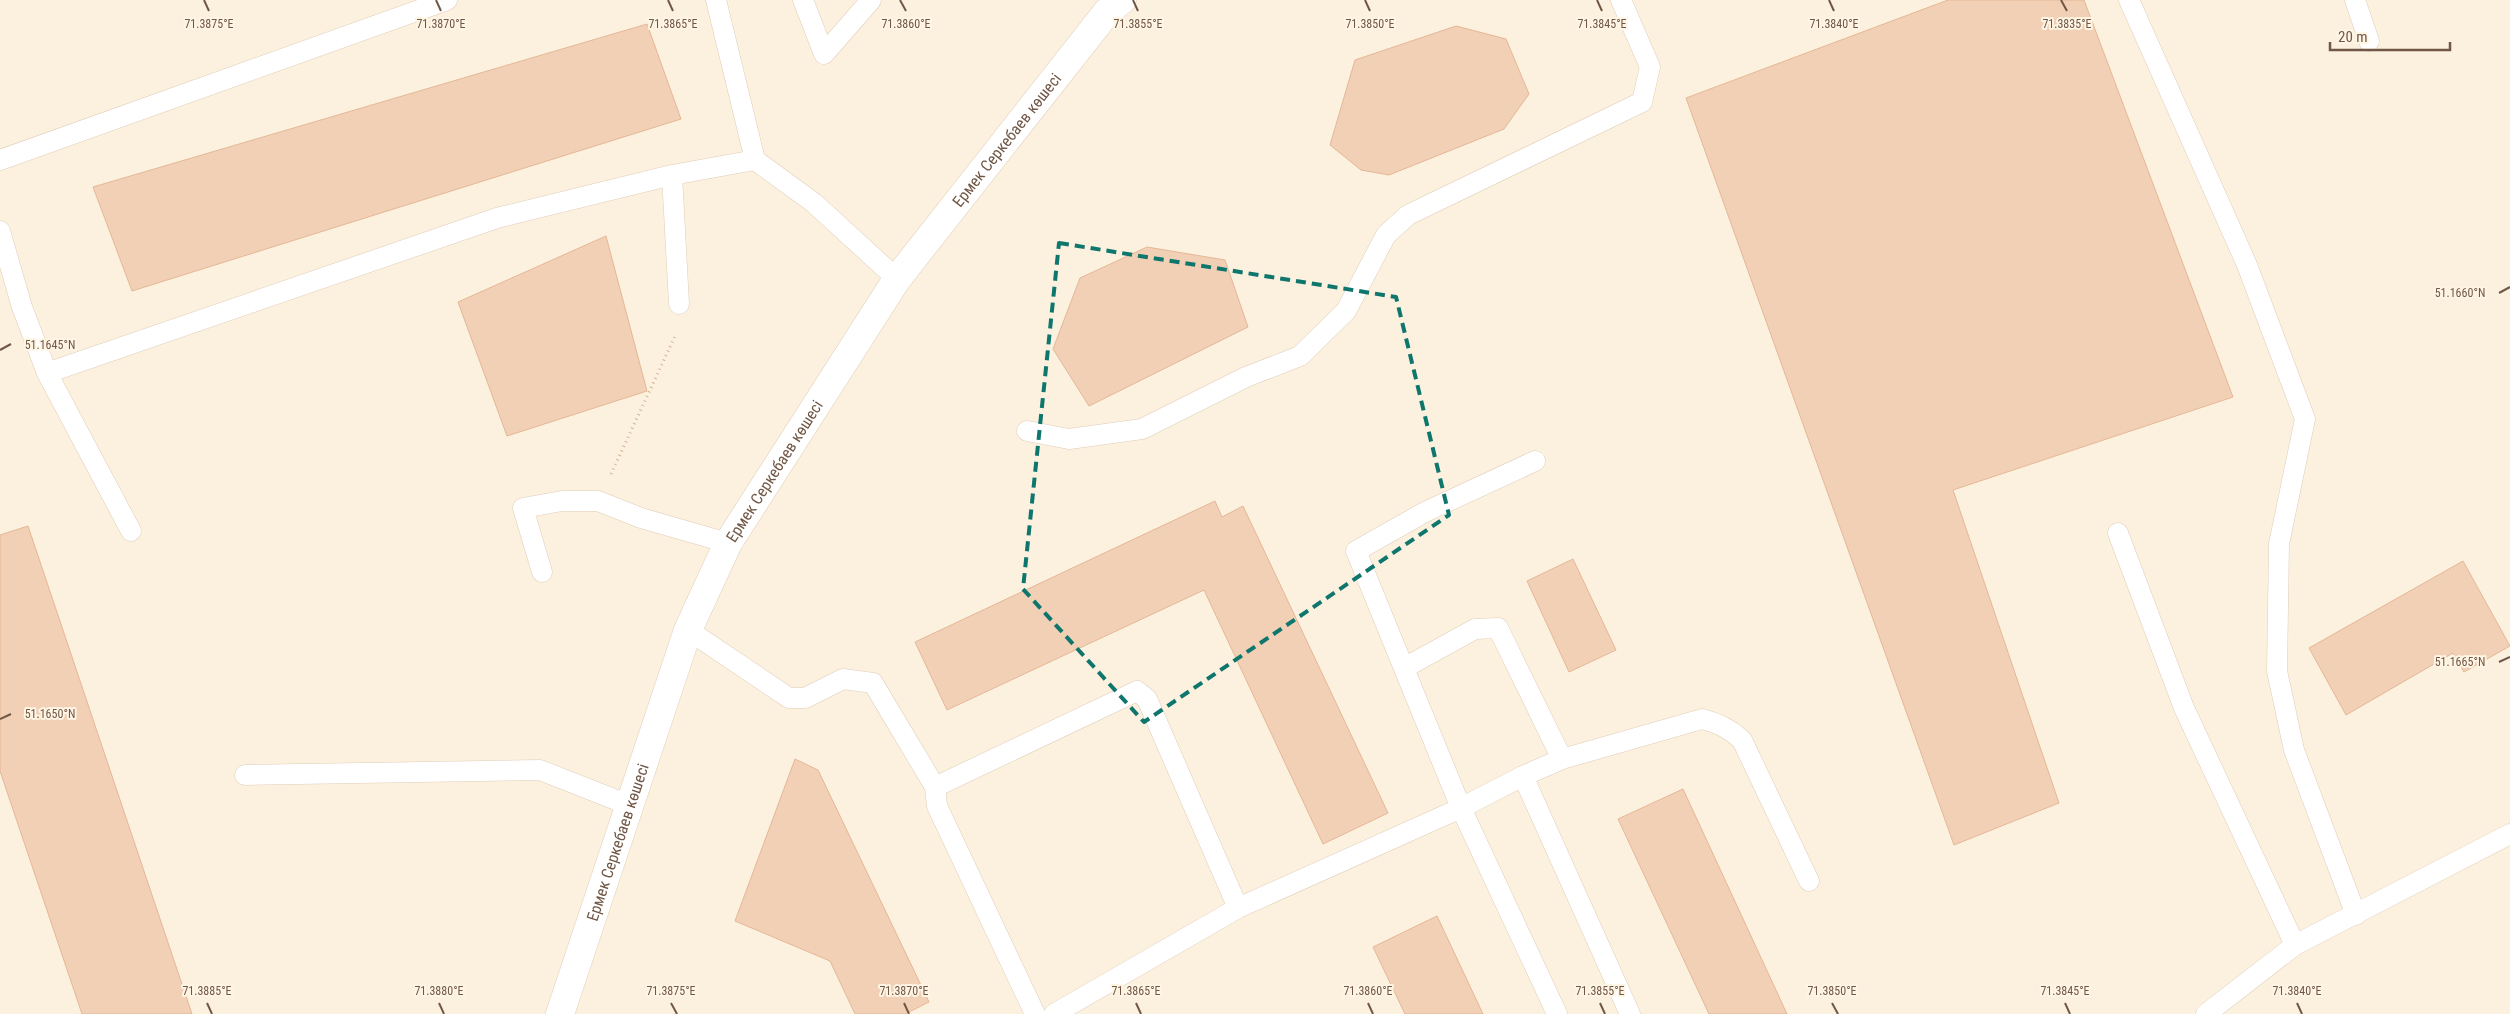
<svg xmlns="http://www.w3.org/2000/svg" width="2510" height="1014" viewBox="0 0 2510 1014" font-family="'Roboto Condensed',sans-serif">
<rect width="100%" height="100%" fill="#fcf1de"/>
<!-- building -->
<path fill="#f1d0b5" stroke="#e4b796" d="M 1948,0 L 2084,0 L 2233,397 L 1953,490 L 2059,803 L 1954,845 L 1686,98 Z
M 647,24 L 681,119 L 132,291 L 93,187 Z
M 1456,26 L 1506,39 L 1529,94 L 1504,129 L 1389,175 L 1361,170 L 1330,145 L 1355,60 Z
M 606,236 L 647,391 L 507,436 L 458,302 Z
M 1147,247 L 1225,260 L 1248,327 L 1089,406 L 1053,349 L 1080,278 Z
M 1215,501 L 1222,517 L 1243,506 L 1388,813 L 1323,844 L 1204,590 L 947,710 L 915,642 Z
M 28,526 L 192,1014 L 82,1014 L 0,771 L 0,535 Z
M 1573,559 L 1616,650 L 1569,672 L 1527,581 Z
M 2463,561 L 2510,646 L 2464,672 L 2453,653 L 2346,715 L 2309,648 Z
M 795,759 L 818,770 L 929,1002 L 905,1014 L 855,1014 L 830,961 L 735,921 Z
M 1683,789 L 1787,1014 L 1709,1014 L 1618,819 Z
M 1437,916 L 1483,1014 L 1405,1014 L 1373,947 Z"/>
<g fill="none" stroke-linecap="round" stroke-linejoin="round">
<!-- lane casing -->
<g stroke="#e0cdba" stroke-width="21">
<path id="lane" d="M 716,0 L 755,160 L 814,203 L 897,279
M 803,0 L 824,54 L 871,0
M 2129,0 L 2247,265 L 2305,419 L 2279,544 L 2277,671 L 2294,750 L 2356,915
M 2355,0 L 2369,41
M 0,160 L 447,0
M 672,175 L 679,304
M 0,231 L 22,307 L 47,373 L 497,218 L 672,175 L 755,160
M 47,373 L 131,531
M 1027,431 L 1069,439 L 1142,429 L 1246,377 L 1300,356 L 1346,311 L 1386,235 L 1408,215 L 1642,102 L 1650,67 L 1621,0
M 1535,461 L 1425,512 L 1356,551 L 1461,808 L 1557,1014
M 2118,533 L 2184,708 L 2295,945
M 542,572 L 523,508 L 562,501 L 598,501 L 641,518 L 728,543
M 688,630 L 789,698 L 805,698 L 843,679 L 873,683 L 935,787 L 937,806 L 1035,1014
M 1404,668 L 1475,629 L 1498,628 L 1562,759
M 245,775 L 540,770 L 629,805
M 1523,776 L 1562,759 L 1702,719 C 1719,723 1730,729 1742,740 L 1809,881
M 935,787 L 1137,691 L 1147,699 L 1238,908
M 1054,1014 L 1238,908 L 1461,808 L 1523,776 L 1630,1014
M 2206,1014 L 2295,945 L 2510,834"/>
</g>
<!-- street casing -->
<g stroke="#e0cdba" stroke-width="29">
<g id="street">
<path id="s1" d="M 560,1014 L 688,630 L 728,543 L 897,279 L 1107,12 L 1122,0"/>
</g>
</g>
<!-- path -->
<path stroke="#d5b399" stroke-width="3" stroke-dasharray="1 4" stroke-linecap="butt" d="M 611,474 L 676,334"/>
<!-- lane -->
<use href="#lane" stroke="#fff" stroke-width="20"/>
<!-- street -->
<use href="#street" stroke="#fff" stroke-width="28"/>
</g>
<!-- marked area -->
<path fill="none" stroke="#0f766e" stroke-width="4" stroke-dasharray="10 6" stroke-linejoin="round" d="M 1059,243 L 1396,297 L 1449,515 L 1144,722 L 1023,589 Z"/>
<!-- ticks -->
<path fill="none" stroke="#715746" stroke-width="2" d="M 204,0 L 209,11M 436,0 L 441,11M 668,0 L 673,11M 900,0 L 906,11M 1133,0 L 1138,11M 1365,0 L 1370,11M 1597,0 L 1602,11M 1829,0 L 1834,11M 2061,0 L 2067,11M 2499,293 L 2510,287M 0,350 L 11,344M 2499,662 L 2510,657M 0,719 L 11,714M 207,1003 L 212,1014M 439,1003 L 444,1014M 671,1003 L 677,1014M 904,1003 L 909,1014M 1136,1003 L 1141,1014M 1368,1003 L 1373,1014M 1600,1003 L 1605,1014M 1832,1003 L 1838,1014M 2065,1003 L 2070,1014M 2297,1003 L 2302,1014"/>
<g text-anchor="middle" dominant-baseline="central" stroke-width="4" stroke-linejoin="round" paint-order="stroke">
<!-- street labels -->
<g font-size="16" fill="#715746" stroke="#fff5e4">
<text stroke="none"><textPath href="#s1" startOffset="991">Ермек Серкебаев көшесі</textPath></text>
<text stroke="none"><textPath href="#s1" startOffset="586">Ермек Серкебаев көшесі</textPath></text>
<text stroke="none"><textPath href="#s1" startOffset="181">Ермек Серкебаев көшесі</textPath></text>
</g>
</g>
<g font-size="12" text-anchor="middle" fill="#715746" stroke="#fff5e4" stroke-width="4" stroke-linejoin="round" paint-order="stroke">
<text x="209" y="28">71.3875°E</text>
<text x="441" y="28">71.3870°E</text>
<text x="673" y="28">71.3865°E</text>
<text x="906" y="28">71.3860°E</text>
<text x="1138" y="28">71.3855°E</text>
<text x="1370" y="28">71.3850°E</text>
<text x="1602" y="28">71.3845°E</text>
<text x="1834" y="28">71.3840°E</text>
<text x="2067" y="28">71.3835°E</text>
<text x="2460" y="297">51.1660°N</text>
<text x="50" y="349">51.1645°N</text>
<text x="2460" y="666">51.1665°N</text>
<text x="50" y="718">51.1650°N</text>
<text x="207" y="995">71.3885°E</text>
<text x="439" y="995">71.3880°E</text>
<text x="671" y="995">71.3875°E</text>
<text x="904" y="995">71.3870°E</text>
<text x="1136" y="995">71.3865°E</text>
<text x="1368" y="995">71.3860°E</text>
<text x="1600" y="995">71.3855°E</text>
<text x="2065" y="995">71.3845°E</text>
<text x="2297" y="995">71.3840°E</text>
<text x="1832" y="995">71.3850°E</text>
</g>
<!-- scale -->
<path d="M2330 42v8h120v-8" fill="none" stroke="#715746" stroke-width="2.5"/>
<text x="2338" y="42" font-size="15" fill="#715746" stroke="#fff5e4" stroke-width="4" paint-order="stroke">20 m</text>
</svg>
